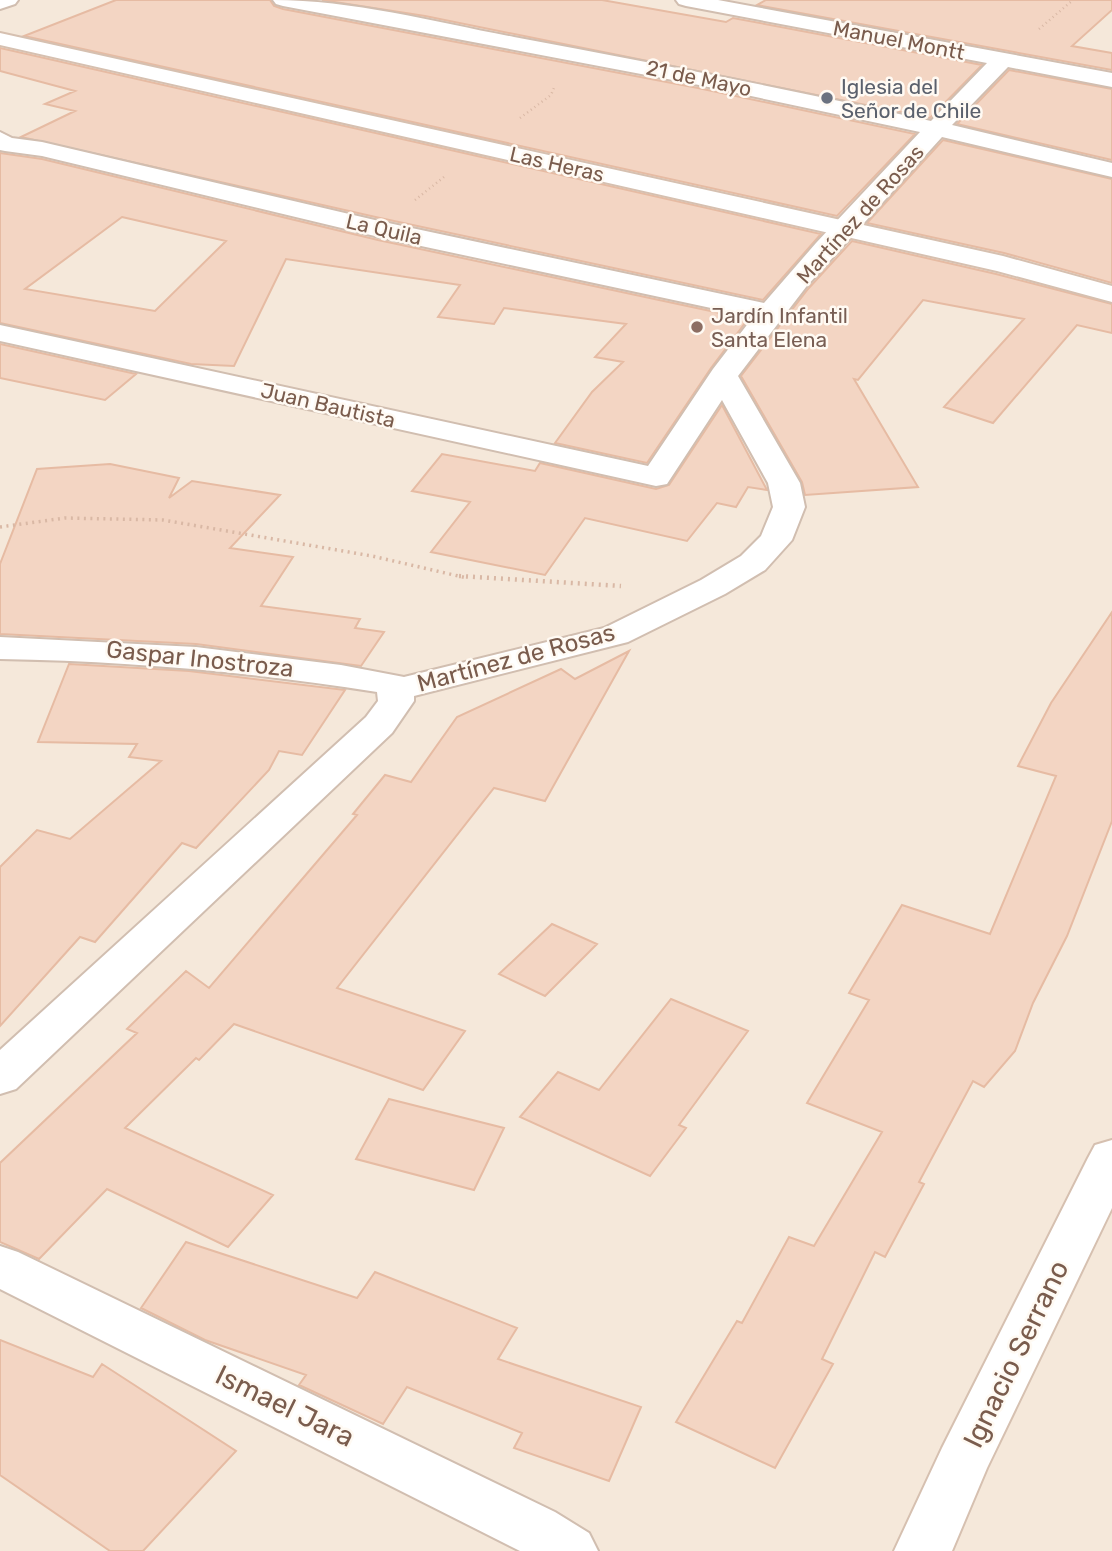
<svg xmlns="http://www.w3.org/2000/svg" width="1112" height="1551" viewBox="0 0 1112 1551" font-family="Rubik,sans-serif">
<rect width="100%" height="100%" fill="#fdf6ec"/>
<!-- residential -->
<path fill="#f5e8da" d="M 0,0 L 1112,0 L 1112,1551 L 0,1551 Z"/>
<!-- building -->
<path fill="#f3d5c3" stroke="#e6bba3" stroke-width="2" fill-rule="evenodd" d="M 116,0 L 270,0 L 274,6 L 283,9 L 698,88 L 915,134 L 837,216 L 24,36 Z
M 322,0 L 602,0 L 726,22 L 733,18 L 982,65 L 930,118 L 425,16 Z
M 766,0 L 1112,0 L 1112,10 L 1072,46 L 1112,53 L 1112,70 L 757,5 Z
M 0,48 L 821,234 L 763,300 L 380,218 L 21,137 L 75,111 L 45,104 L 75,91 L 0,71 Z
M 1009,70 L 1112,89 L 1112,160 L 957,124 Z
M 943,140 L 1112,179 L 1112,283 L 1004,253 L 867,223 Z
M 0,153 L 42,159 L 378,240 L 748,319 L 711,368 L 647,463 L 555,443 L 592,392 L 623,362 L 595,357 L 626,324 L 504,308 L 494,324 L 438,317 L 460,285 L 286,259 L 234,366 L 191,364 L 0,323 ZM 122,217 L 226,241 L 155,311 L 25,289 Z
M 852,241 L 996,274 L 1112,304 L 1112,333 L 1077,325 L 993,423 L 944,407 L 1024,319 L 923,300 L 858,380 L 854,379 L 918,487 L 805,495 L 802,482 L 741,376 L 808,289 Z
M 0,344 L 136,374 L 105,400 L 0,378 Z
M 722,405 L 767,490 L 748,487 L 736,507 L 717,503 L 687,541 L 585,518 L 545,575 L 431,552 L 470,502 L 412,491 L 442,454 L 535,471 L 540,463 L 656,489 L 669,485 Z
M 110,464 L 179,478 L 169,498 L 192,481 L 280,495 L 230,548 L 293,557 L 261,606 L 360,619 L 355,628 L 384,632 L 361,666 L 196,644 L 0,634 L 0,564 L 37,469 Z
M 1112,612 L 1112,821 L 1067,936 L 1033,1003 L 1015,1051 L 984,1087 L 973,1081 L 919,1182 L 924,1184 L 885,1257 L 875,1252 L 822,1359 L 833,1364 L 775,1468 L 676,1422 L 737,1321 L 742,1323 L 789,1237 L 814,1246 L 882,1132 L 807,1103 L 869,1000 L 849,993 L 902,905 L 990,934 L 1056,776 L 1018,766 L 1051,703 Z
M 629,651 L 545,801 L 494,788 L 337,988 L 465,1031 L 423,1090 L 234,1024 L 199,1060 L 196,1058 L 125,1128 L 273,1195 L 228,1247 L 107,1189 L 39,1259 L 0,1242 L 0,1163 L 137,1033 L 127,1029 L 186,971 L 209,988 L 357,815 L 353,814 L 385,775 L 411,782 L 457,717 L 561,669 L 575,679 Z
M 69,664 L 189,671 L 345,690 L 302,755 L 279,751 L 269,770 L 196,848 L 182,843 L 95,942 L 80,937 L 0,1026 L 0,867 L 37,830 L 70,839 L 161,761 L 129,757 L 137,744 L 38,742 Z
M 552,924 L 597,944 L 545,996 L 499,974 Z
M 671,999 L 748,1031 L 679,1125 L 686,1128 L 650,1176 L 520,1117 L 558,1072 L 599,1090 Z
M 389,1099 L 504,1128 L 474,1190 L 356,1159 Z
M 186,1242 L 357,1298 L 375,1272 L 517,1328 L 498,1359 L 641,1407 L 609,1481 L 514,1448 L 522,1433 L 407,1387 L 383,1424 L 299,1385 L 306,1375 L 205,1340 L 141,1308 Z
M 0,1340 L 93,1377 L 102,1364 L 236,1451 L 143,1551 L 110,1551 L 0,1475 Z"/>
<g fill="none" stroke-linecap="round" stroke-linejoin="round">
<!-- street casing -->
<g stroke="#d1beb0" stroke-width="4">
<path id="street" d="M 0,0 L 18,0 L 15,4 L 0,9 Z
M 273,0 C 354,0 435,22 514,37 C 654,63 793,90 931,121 L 987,63 L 686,6 L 679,4 L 676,0 L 718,0 L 1112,73 L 1112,87 L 1008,67 L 952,125 L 1112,163 L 1112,177 L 942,137 L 806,287 L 738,376 L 800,483 L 805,507 L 792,540 L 765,570 L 725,594 L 628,642 L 414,696 L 414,701 L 392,733 L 16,1089 L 0,1094 L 0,1050 L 366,717 L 378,701 L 377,692 C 252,672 127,661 0,659 L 0,637 L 196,647 L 341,665 L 404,677 L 604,628 L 701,580 L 741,556 L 761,536 L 773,507 L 768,483 L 722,400 L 667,484 L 656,486 L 0,341 L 0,325 L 648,466 L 713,369 L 753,317 L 379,237 L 42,156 L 5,151 L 0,150 L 0,132 L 12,138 L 42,142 L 379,221 L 764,303 L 816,243 L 920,132 L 699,85 L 283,6 L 276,4 Z
M 0,1246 L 18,1252 L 555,1512 L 589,1533 L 598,1551 L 520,1551 L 0,1289 Z"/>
</g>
<!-- secondary casing -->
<g stroke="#d6c0b0" stroke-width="4">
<path id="secondary" d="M 0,33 L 1003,256 L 1112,286 L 1112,302 L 997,271 L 0,45 Z
M 1112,1140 L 1112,1208 L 987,1468 L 952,1551 L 894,1551 L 942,1448 L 1088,1158 L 1095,1145 Z"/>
</g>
<!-- path-far2 -->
<path stroke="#d9b8a5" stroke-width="2.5" stroke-dasharray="1 3.5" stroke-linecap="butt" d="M 1039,29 L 1073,0
M 520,118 L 551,95 L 554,88
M 415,200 L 444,177"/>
<!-- path-far1 -->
<path stroke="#d9b8a5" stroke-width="3.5" stroke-dasharray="2 4.5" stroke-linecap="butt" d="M 0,527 L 65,518 L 163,520 L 372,556 L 467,578"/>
<!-- path -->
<path stroke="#d9b8a5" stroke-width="4.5" stroke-dasharray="2 5" stroke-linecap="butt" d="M 459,576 L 621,586"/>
<!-- street -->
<use href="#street" fill="#fff" fill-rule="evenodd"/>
<!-- secondary -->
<use href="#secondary" fill="#fff" fill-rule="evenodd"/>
</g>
<!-- markers -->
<circle fill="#6b7280" stroke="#fffaf3" stroke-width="2.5" cx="827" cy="98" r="7"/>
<circle fill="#8d6e63" stroke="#fffaf3" stroke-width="2.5" cx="697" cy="327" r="7"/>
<g text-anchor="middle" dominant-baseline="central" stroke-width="5" stroke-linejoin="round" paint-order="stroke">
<!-- far-street labels -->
<g font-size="21" fill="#7a5c4d" stroke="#fffaf3">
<text transform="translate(899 40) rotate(11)">Manuel Montt</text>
<text transform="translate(699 78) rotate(12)">21 de Mayo</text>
<text transform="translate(557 164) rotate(13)">Las Heras</text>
<text transform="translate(860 214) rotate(-48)">Martínez de Rosas</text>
<text transform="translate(384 229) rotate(13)">La Quila</text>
<text transform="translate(328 405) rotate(13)">Juan Bautista</text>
</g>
<!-- far-worship labels -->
<g font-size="21" fill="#5b616d" stroke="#fffaf3" text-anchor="start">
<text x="841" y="86">Iglesia del<tspan x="841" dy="24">Señor de Chile</tspan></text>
</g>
<!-- far-education labels -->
<g font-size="21" fill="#785e54" stroke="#fffaf3" text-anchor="start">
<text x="711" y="315">Jardín Infantil<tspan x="711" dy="24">Santa Elena</tspan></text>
</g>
<!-- street labels -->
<g font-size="24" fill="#7a5c4d" stroke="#fffaf3">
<text transform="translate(516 658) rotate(-15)">Martínez de Rosas</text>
<text transform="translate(200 659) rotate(6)">Gaspar Inostroza</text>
</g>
<!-- near-street labels -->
<g font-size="28" fill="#7a5c4d" stroke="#fffaf3">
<text transform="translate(1016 1354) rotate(-64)">Ignacio Serrano</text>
<text transform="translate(285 1406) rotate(26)">Ismael Jara</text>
</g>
</g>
</svg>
